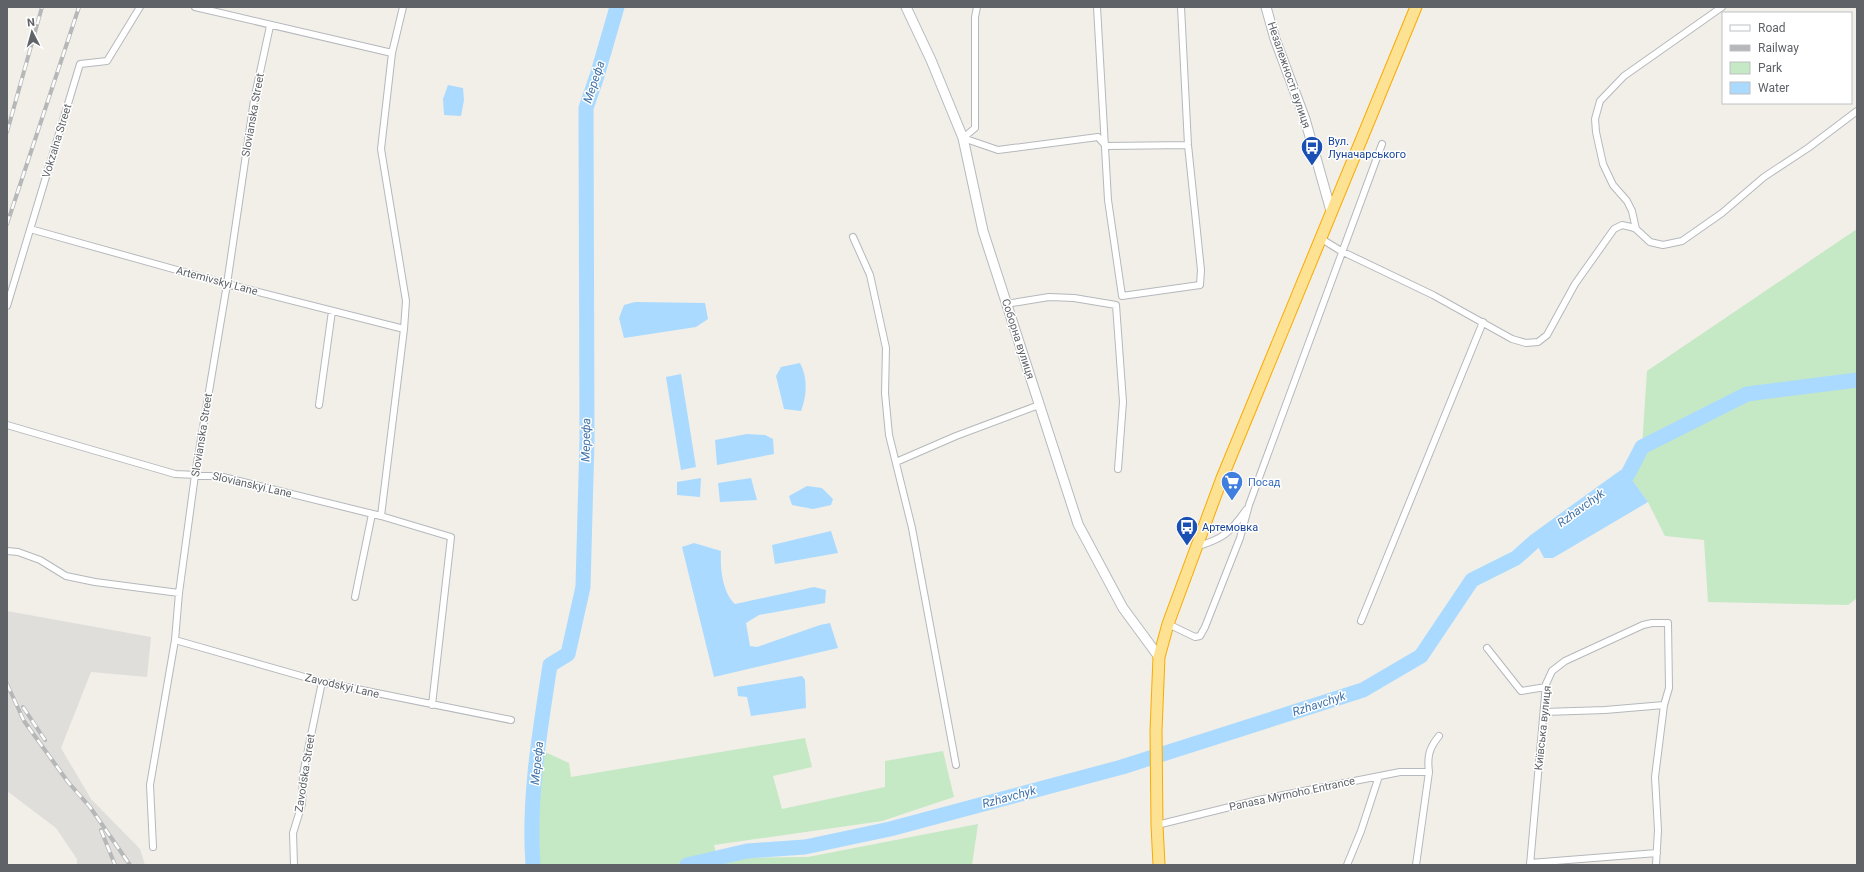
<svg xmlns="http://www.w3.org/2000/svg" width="1864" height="872" viewBox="0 0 1864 872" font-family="Roboto,sans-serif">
<rect width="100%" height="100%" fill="#f1efe8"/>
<!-- industrial -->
<path fill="#e0deda" d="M 7,611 L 151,637 L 147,677 L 91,672 L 61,748 L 91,799 L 140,849 L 145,865 L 77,865 L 77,859 L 56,828 L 7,791 Z"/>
<!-- green -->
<path fill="#c5e8c5" d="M 1857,229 L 1857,598 L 1848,605 L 1708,602 L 1704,540 L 1665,536 L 1648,502 L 1628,474 L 1642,447 L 1647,371 Z
M 805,738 L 812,767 L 773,776 L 782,809 L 885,787 L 885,761 L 943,751 L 954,797 L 882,821 L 714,845 L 717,858 L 808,857 L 978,824 L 972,865 L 536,865 L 543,751 L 569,763 L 571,777 Z"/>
<!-- water -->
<path fill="#aadaff" d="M 448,85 L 463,88 L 464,100 L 461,116 L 444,115 L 443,99 Z
M 635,302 L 705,303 L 708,319 L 696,327 L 624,338 L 619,318 L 624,305 Z
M 800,363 C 808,378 807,395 801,411 L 784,409 L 776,376 L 781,367 Z
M 681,374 L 696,467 L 681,470 L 666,377 Z
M 747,434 L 765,435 L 773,439 L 774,454 L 717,465 L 715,440 Z
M 1628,474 L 1648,502 L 1553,558 L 1544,558 L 1535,541 Z
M 701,478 L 700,497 L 677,495 L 677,482 Z
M 751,478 L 757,500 L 720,502 L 718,483 Z
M 807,486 L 822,488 L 833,499 L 831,505 L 813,509 L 792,505 L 789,496 Z
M 831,531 L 838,553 L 775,564 L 772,545 Z
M 694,543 L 721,551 C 720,567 722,592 735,604 L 814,587 L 826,590 L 825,603 L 759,615 L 746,623 L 750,646 L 757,647 L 820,625 L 830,623 L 838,648 L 714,677 L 682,547 Z
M 802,676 L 805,680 L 806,708 L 751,716 L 747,697 L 738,696 L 737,687 Z"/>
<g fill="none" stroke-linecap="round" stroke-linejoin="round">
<!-- river -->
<path stroke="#aadaff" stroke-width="15" d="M 533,865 C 528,798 540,731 550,665 L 568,654 L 583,587 L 587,440 L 586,108 L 597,76 L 617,7
M 687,865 L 747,851 L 805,847 L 890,829 L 1122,767 L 1363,690 L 1421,656 L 1472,580 L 1516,558 L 1535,541 L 1628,474 L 1642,447 L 1747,394 L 1857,380"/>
<!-- street casing -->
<g stroke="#b5b8bc" stroke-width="8">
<path id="street" d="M 195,7 L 392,53
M 977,7 L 975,17 L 975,128 L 963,138 L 998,150 L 1098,137 L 1106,146 L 1188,145
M 1097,7 L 1108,200 L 1122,296 L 1200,285 L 1201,270 L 1188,145 L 1181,7
M 30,229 L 227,284 L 404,329
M 1636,229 L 1632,211 L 1627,201 L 1613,185 L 1603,164 L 1596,132 L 1595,119 L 1600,101 L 1624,76 L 1722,7
M 853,237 L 870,275 L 886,348 L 885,393 L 889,435 L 912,528 L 956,765
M 1320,238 L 1341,251 L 1433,295 L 1512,339 L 1526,343 L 1538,342 L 1547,335 L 1575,284 L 1614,229 L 1622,225 L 1631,227 L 1636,229 L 1650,242 L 1663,245 L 1682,241 L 1722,213 L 1764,177 L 1808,148 L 1857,111
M 1006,304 L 1049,297 L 1074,298 L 1116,305 L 1123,402 L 1118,469
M 7,306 L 80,64 L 107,61 L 140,7
M 319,405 L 332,311
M 7,425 L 175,474 L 219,476 L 381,516 L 451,537 L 432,705
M 896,462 L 956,436 L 1039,405
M 381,516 L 404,329 L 406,301 L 381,149 L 392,53 L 403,7
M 1196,547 C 1224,538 1229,534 1246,510
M 7,551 L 18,552 L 40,560 L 66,576 L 95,582 L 179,593
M 355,597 L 372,514
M 1361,621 L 1483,322
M 1168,624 L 1195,637 L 1200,636 L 1205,627 L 1240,538 L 1249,505 L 1382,144
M 175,640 L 322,682 L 511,720
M 1487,648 L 1521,691 L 1546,687
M 1544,712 L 1605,710 L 1664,705
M 1157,825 L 1258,800 L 1400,772 L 1429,772
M 153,847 L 150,785 L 175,640 L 179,593 L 195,475 L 227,284 L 254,100 L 270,26
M 1530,863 L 1657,853
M 294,865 L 293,833 L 302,804 L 303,774 L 322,682
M 1347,865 L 1361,831 L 1379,776
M 1416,865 L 1429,772 C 1427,757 1429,748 1439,736
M 1530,865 L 1546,684 L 1552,671 L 1565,661 L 1643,625 L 1652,623 L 1668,623 L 1669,688 L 1664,705 L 1655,777 L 1658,830 L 1656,865"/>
</g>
<!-- secondary casing -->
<g stroke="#b6babf" stroke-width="11">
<path id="secondary" d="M 906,7 L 931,60 L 963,138 L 983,231 L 1078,524 L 1123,608 L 1159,657
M 1266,7 L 1275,39 L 1305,119 L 1331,211"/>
</g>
<!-- highway casing -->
<g stroke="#f9ab00" stroke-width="13">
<path id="highway" d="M 1159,865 L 1157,825 L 1156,731 L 1159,657 L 1168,624 L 1222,478 L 1416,7"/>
</g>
<!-- street -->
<use href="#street" stroke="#fff" stroke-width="6"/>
<!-- secondary -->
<use href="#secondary" stroke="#fff" stroke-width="9"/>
<!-- highway -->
<use href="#highway" stroke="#fde293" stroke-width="11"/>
<!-- rail casing -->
<g stroke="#b6b7b8" stroke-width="4">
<path id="rail" d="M 7,132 L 42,7
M 7,224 L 79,7
M 7,684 L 24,721 L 68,782 L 90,807 L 130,865
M 23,707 L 45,740
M 101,830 L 115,865"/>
</g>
<!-- rail -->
<use href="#rail" stroke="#fff" stroke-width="2.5" stroke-dasharray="8" stroke-linecap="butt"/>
</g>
<!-- icons -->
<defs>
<g id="bus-pin" transform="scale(1.15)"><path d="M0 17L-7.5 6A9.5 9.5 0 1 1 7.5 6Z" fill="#1a4fb4" stroke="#fff"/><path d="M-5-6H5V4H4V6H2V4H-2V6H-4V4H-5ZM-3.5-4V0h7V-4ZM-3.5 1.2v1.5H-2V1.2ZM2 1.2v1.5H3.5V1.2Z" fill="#fff"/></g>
<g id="supermarket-pin" transform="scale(1.15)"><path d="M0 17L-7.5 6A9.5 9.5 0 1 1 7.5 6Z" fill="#3f7fe0" stroke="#fff"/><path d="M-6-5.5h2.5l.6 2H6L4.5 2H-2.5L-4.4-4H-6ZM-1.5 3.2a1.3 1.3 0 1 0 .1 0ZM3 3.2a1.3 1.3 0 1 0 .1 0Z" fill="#fff"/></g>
</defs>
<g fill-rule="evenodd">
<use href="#bus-pin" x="1312" y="147"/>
<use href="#supermarket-pin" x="1232" y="482"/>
<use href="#bus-pin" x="1187" y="527"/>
</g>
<g text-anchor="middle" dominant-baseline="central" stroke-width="3" stroke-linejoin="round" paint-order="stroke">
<!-- street labels -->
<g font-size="11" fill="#5f6368" stroke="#fff">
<text transform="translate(1289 75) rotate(71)">Незалежності вулиця</text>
<text transform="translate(253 115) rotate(-80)">Slovianska Street</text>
<text transform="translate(57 141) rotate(-73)">Vokzalna Street</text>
<text transform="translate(217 281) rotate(15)">Artemivskyi Lane</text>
<text transform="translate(1018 339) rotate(72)">Соборна вулиця</text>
<text transform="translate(202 435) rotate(-81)">Slovianska Street</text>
<text transform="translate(252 485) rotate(13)">Slovianskyi Lane</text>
<text transform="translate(342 686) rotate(13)">Zavodskyi Lane</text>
<text transform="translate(1543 728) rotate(-84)">Київська вулиця</text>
<text transform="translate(305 773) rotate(-81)">Zavodska Street</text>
<text transform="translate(1292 794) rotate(-12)">Panasa Myrnoho Entrance</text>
</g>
<!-- transit labels -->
<g font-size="11" fill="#164399" stroke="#fff" text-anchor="start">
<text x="1328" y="141">Вул.<tspan x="1328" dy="13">Луначарського</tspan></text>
<text x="1202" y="527">Артемовка</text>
</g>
<!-- shop labels -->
<g font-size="11" fill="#366cbe" stroke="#fff" text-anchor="start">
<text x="1248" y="482">Посад</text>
</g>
<!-- water labels -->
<g font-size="12" font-style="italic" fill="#4174aa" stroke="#fff">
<text transform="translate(594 82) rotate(-71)">Мерефа</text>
<text transform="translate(586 440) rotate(-89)">Мерефа</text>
<text transform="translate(1581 508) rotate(-36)">Rzhavchyk</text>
<text transform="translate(1319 704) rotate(-18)">Rzhavchyk</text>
<text transform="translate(537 763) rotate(-84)">Мерефа</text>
<text transform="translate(1009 797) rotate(-15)">Rzhavchyk</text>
</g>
</g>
<!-- border -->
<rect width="1864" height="872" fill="none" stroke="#5f6368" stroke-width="16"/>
<!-- legend -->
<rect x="1722" y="12" width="130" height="92" fill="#ffffff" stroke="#bfc1c3"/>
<rect x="1730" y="25" width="20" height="6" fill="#ffffff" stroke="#bfc1c3"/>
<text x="1758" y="32" font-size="12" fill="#5f6368">Road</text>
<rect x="1730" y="45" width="20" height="6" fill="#b6b7b8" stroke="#bfc1c3"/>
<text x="1758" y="52" font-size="12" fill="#5f6368">Railway</text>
<rect x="1730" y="62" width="20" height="12" fill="#c5e8c5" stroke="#bfc1c3"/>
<text x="1758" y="72" font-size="12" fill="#5f6368">Park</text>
<rect x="1730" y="82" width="20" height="12" fill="#aadaff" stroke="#bfc1c3"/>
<text x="1758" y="92" font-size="12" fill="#5f6368">Water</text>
<!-- north arrow -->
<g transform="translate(32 32) rotate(354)" stroke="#ffffff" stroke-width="3" paint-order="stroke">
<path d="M0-3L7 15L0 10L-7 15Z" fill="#5f6368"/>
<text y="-6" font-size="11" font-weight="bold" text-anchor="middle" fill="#5f6368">N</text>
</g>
</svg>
